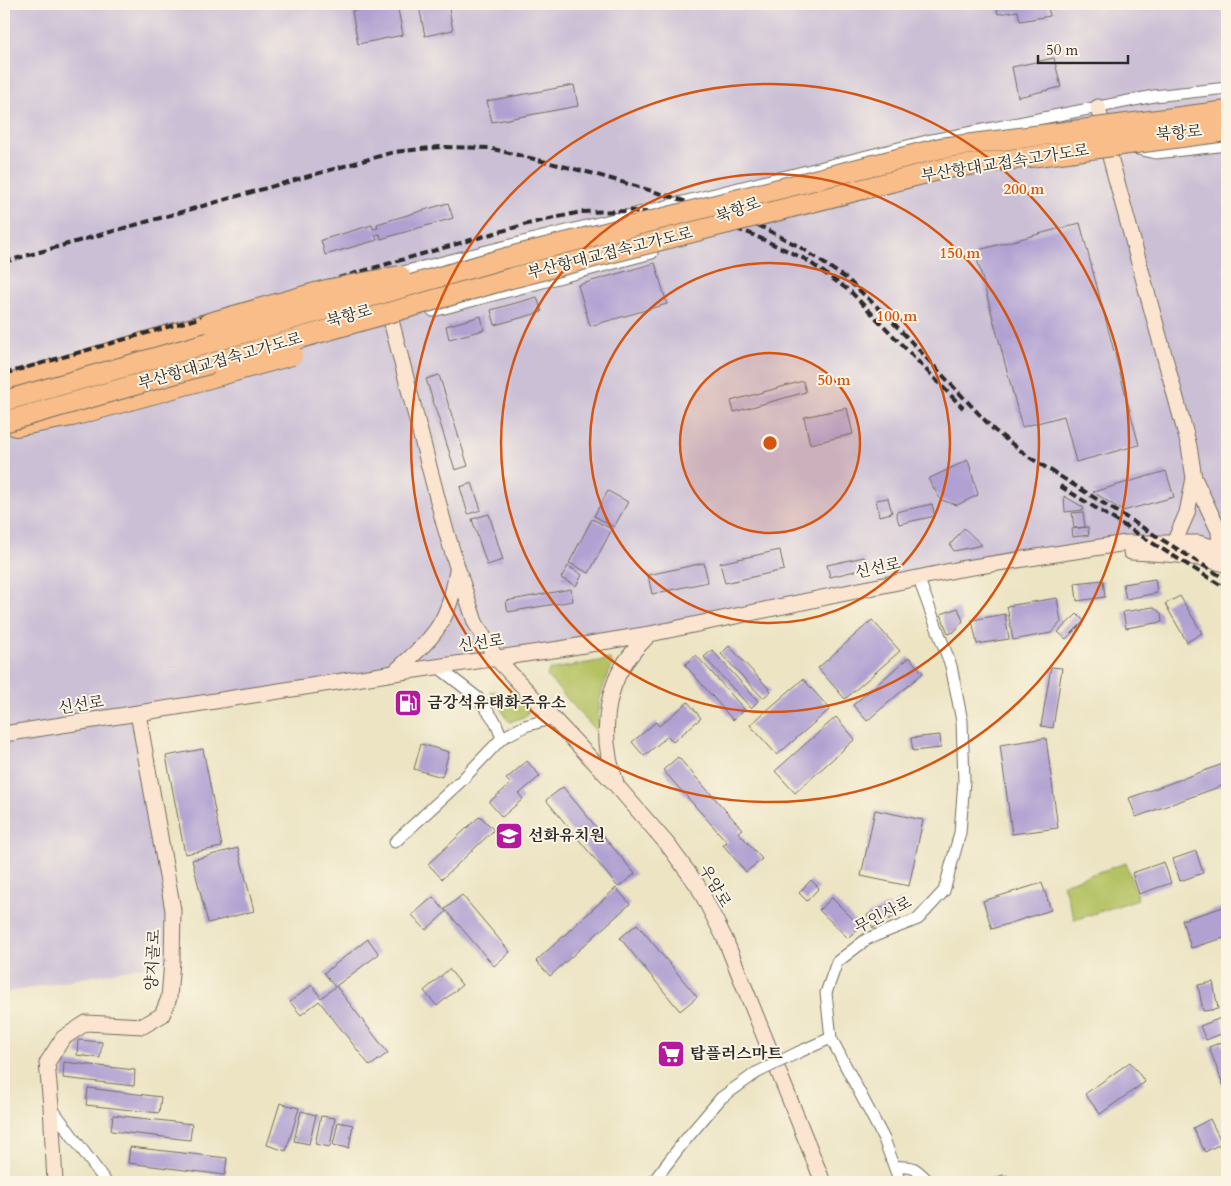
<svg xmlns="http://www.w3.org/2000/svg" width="1231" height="1186" viewBox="0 0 1231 1186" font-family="Cardo,'Noto Serif KR',serif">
<rect width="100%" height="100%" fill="#fcf5e5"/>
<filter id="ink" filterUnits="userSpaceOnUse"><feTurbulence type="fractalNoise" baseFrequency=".02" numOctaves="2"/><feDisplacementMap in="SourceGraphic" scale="10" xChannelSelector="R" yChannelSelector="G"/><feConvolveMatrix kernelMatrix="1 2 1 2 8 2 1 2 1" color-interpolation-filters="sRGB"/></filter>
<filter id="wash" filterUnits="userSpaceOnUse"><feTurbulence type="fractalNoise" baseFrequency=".0096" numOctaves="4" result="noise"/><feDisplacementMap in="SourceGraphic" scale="20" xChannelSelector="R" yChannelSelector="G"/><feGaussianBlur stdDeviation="1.12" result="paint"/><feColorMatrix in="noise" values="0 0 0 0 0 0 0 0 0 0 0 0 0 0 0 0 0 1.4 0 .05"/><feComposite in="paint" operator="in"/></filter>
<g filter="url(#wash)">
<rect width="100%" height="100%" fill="#ece4c3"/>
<!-- industrial -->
<path fill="#cbbfd5" d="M 4,4 L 1227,4 L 1227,545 L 1126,543 L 650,634 L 139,713 L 173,910 L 172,961 L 4,993 Z"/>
<!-- green -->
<path fill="#b5c264" stroke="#707648" d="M 610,659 L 613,663 C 607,678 599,694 599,709 C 598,716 599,723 599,730 L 596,731 L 547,676 L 549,670 Z
M 490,691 C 509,694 515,696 528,711 L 528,715 L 510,722 L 506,718 L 497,701 Z
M 1126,863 L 1138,899 L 1075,920 L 1063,884 Z"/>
<g id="blocks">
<!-- building -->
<path fill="#b0a1d2" d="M 389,4 L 397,4 L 403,35 L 358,44 L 352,11 Z
M 433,4 L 448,4 L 453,30 L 425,36 L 419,6 Z
M 996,4 L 1047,4 L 1050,16 L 1020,21 L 1018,11 L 998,14 Z
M 1054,58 L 1061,87 L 1018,97 L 1012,67 Z
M 574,85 L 578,106 L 492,122 L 487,101 Z
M 448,203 L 453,218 L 381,239 L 380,234 L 375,235 L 377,240 L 325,255 L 321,240 L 372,225 L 373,229 L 378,228 L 377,224 Z
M 1080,223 L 1139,445 L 1076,462 L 1064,416 L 1022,427 L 975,251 Z
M 655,263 L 667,304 L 590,326 L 578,285 Z
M 537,297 L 542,312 L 495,325 L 491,310 Z
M 481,316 L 484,330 L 449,339 L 446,326 Z
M 439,375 L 468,466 L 455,470 L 426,379 Z
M 803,381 L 806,392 L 734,412 L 731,401 Z
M 847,408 L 853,434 L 810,444 L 804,417 Z
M 968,460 L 978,495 L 957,505 L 941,500 L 928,479 Z
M 1166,471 L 1174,497 L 1123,511 L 1093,492 Z
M 472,483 L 481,510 L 468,514 L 460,487 Z
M 608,491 L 628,502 L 614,527 L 594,516 Z
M 1064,496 L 1083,507 L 1084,510 L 1065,512 Z
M 888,498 L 892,513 L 879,516 L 876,500 Z
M 932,504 L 935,516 L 899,524 L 896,512 Z
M 1083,512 L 1085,527 L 1074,528 L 1072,513 Z
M 489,514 L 503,560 L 487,565 L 472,519 Z
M 592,519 L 612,529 L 589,573 L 569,563 Z
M 1088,527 L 1089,535 L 1073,537 L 1072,529 Z
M 964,528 L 982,545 L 954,551 L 950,545 Z
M 780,550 L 784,570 L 725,583 L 720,563 Z
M 864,557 L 867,568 L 830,577 L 827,565 Z
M 704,563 L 708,582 L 652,594 L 648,575 Z
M 568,566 L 582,575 L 576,586 L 561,578 Z
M 1155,579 L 1157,593 L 1126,599 L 1123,584 Z
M 1103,580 L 1105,597 L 1077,601 L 1075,583 Z
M 571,589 L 573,601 L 508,612 L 506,601 Z
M 1180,596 L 1202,633 L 1187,642 L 1165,604 Z
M 1057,598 L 1061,622 L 1051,633 L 1013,640 L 1007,606 Z
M 1153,607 L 1161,613 L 1162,622 L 1126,628 L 1123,612 Z
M 958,608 L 963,621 L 954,632 L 948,634 L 941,614 Z
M 1005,614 L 1009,639 L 977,644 L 972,620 Z
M 1077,614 L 1084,621 L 1066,639 L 1058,632 Z
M 872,620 L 900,651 L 845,699 L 818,668 Z
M 729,646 L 771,691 L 763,698 L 721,654 Z
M 712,650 L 758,701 L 751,708 L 704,657 Z
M 696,655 L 745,710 L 733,720 L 685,665 Z
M 909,657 L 923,673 L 867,721 L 853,705 Z
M 1051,667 L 1062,668 L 1053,728 L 1041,726 Z
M 803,679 L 830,709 L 777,755 L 750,725 Z
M 688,702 L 701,718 L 673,742 L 668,736 L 644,756 L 632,742 L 656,722 L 659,726 Z
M 836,717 L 855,739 L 795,793 L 775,771 Z
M 940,735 L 941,748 L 913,751 L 911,738 Z
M 1046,738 L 1058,828 L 1012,834 L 1000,745 Z
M 421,744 L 449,752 L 442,777 L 414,769 Z
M 203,749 L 222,847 L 185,854 L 166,756 Z
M 678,757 L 742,829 L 738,832 L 762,859 L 746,872 L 723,845 L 727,842 L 663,770 Z
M 527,761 L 540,776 L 519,794 L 523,799 L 502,817 L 489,802 L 511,784 L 506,779 Z
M 1223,764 L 1227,776 L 1227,784 L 1136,817 L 1129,798 Z
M 563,787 L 635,874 L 618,887 L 546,800 Z
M 875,810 L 923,820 L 909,886 L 861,876 Z
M 480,816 L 494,830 L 442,879 L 428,864 Z
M 238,848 L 254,911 L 208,923 L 192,860 Z
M 1196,851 L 1203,873 L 1180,881 L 1173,859 Z
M 1164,862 L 1171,883 L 1139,894 L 1132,873 Z
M 811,880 L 819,888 L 807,901 L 799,893 Z
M 1042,883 L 1051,910 L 992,929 L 983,901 Z
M 616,888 L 630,904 L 550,976 L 536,961 Z
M 462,895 L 510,952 L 494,966 L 445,909 Z
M 433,897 L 446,912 L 426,930 L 412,915 Z
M 832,898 L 860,926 L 848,938 L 819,910 Z
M 902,899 L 907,909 L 901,912 L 896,901 Z
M 889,904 L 895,916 L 873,928 L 867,915 Z
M 1227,906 L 1227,937 L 1191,948 L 1182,920 Z
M 637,924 L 697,997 L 680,1011 L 620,938 Z
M 368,939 L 379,954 L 336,986 L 388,1053 L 370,1066 L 319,1001 L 301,1015 L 290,1002 L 312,985 L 321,998 L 335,987 L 324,973 Z
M 449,969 L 462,985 L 437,1006 L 424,991 Z
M 1213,982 L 1218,1009 L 1203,1011 L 1198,985 Z
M 1221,1018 L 1226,1032 L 1206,1040 L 1200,1026 Z
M 78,1040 L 102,1042 L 100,1058 L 77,1055 Z
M 1222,1042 L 1227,1055 L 1227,1095 L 1209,1047 Z
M 64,1062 L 135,1070 L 134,1086 L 63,1078 Z
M 1130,1062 L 1145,1082 L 1100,1114 L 1085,1094 Z
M 88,1088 L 161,1097 L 159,1113 L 86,1105 Z
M 280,1103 L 299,1108 L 286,1151 L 267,1145 Z
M 301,1111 L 316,1115 L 309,1144 L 294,1141 Z
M 113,1115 L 192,1124 L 190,1140 L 111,1131 Z
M 321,1116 L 335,1118 L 330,1147 L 315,1144 Z
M 1210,1119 L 1222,1143 L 1205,1152 L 1193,1128 Z
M 338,1122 L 353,1125 L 349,1148 L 333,1145 Z
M 130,1147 L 227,1158 L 225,1175 L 128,1163 Z"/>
</g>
</g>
<g filter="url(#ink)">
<use href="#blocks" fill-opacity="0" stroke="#6f6c60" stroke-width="1"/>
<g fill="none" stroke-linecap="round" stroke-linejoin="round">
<!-- street casing -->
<g stroke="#6f6c60" stroke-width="13">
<path id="street" d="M 1133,148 L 1156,153 L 1227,145
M 865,180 L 902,166 L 939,162
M 395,274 L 927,141 L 1154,96 L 1227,88
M 433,311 L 652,253
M 438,667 L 478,698 L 495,721 L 502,738
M 395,842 L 461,781 L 502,738 L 525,726 L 553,718
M 799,1052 L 831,1038
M 51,1107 L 106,1182
M 895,1167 C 915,1166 915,1168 929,1182
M 653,1182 L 682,1144 L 721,1098 L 756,1073
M 900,1182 L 884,1139 L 831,1038 L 826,993 L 837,962 L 867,939 L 918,919 L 944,891 L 960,833 L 964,780 L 962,721 L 951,666 L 918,577
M 1000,1182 L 1004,1181 L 1007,1182"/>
</g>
<!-- secondary casing -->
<g stroke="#6f6c60" stroke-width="17">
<path id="secondary" d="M 1098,107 L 1106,142 L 1189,446 L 1194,478 L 1219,531 L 1220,548 L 1219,562
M 381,282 L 444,524 L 458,570 L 475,622 L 496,658 L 616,785 L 668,845 L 698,886 L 725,939 L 823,1182
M 1174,543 L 1187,513 L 1194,478
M 1131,552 C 1159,553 1200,555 1227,565
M 394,673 C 410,657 429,643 440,624 C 450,608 454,589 457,571
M 4,734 L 394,673 L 560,649 L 650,634 L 960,569 L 1126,543 L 1198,543 L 1227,551
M 616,783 C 614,775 610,766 609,757 C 602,720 609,679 634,651 C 639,645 645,639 650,634
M 55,1182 L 51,1106 L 47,1063 L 63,1038 L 86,1023 L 143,1026 L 162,1015 L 169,998 L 172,961 L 173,910 L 138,713"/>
</g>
<!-- highway casing -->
<g stroke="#6f6c60" stroke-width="22">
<path id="highway" d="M 4,387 L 32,376 L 209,323
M 16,426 L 72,416 L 224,374"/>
</g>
<!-- street -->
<use href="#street" stroke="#fff" stroke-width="11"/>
<!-- secondary -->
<use href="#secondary" stroke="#fce5d0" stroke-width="15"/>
<!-- highway -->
<use href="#highway" stroke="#f8bd89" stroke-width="20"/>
<!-- rail -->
<path stroke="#2b2b2b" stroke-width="4" stroke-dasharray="8 4" stroke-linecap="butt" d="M 4,262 L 394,152 L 440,147 L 489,148 L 591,173 L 669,196 L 758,225 L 800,247 L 847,279 L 887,316 L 994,430 L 1029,457 L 1227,580
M 4,374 L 523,225 L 581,212 L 632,211 L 687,215 L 749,233 L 805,259 L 851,292 L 963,408
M 1060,486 L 1227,589"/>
<!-- street-bridge casing -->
<g stroke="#6f6c60" stroke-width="13" stroke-linecap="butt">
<path id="street-bridge" d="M 756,1073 L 799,1052"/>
</g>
<!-- highway-bridge casing -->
<g stroke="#6f6c60" stroke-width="22" stroke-linecap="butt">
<path id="highway-bridge" d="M 209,323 L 326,290 L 400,276
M 224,374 L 292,355
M 4,401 L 506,258 L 941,148 L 1227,111
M 4,422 L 515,277 L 946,168 L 1227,131"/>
</g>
<!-- street-bridge -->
<use href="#street-bridge" stroke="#fff" stroke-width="11"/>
<!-- highway-bridge -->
<use href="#highway-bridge" stroke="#f8bd89" stroke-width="20"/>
</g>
</g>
<!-- distance rings -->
<circle cx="770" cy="443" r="90" fill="#d5540f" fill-opacity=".12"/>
<g fill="none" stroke="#d5540f" stroke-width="2.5">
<circle cx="770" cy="443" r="90"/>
<circle cx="770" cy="443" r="180"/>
<circle cx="770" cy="443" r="269"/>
<circle cx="770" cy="443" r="359"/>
</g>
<!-- icons -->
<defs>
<g id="fuel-square" transform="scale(1.4375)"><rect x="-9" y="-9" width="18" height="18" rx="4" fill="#b5179e" stroke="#fcf5e5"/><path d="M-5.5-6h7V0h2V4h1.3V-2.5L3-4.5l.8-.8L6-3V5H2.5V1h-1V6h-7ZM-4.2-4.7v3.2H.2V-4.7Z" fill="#fff"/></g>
<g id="school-square" transform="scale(1.4375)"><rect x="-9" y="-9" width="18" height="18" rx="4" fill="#b5179e" stroke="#fcf5e5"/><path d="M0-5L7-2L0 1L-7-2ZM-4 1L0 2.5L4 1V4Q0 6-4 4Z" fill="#fff"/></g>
<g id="supermarket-square" transform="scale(1.4375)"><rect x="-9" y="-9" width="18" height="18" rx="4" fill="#b5179e" stroke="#fcf5e5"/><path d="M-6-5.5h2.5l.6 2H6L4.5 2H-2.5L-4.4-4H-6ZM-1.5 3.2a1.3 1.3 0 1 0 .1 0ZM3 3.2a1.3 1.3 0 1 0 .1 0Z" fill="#fff"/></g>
</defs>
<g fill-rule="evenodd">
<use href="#fuel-square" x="408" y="703"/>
<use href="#school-square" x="509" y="836"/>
<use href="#supermarket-square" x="671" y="1054"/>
</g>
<g text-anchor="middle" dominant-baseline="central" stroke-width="4" stroke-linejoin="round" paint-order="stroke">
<!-- street labels -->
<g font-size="16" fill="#2b2b2b" stroke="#fcf5e5">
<text transform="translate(1179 133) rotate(-5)">북항로</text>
<text transform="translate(1005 163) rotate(-9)">부산항대교접속고가도로</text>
<text transform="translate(738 210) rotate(-20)">북항로</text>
<text transform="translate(610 253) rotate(-14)">부산항대교접속고가도로</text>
<text transform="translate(349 316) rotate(-15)">북항로</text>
<text transform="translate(220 361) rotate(-16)">부산항대교접속고가도로</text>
<text transform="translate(878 568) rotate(-12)">신선로</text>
<text transform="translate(481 643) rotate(-8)">신선로</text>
<text transform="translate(81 705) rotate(-9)">신선로</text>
<text transform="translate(715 886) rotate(60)">우암로</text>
<text transform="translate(883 915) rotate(-27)">무인사로</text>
<text transform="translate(153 960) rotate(-87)">양지골로</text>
</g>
<!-- poi labels -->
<g font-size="16" font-weight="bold" fill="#2b2b2b" stroke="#fcf5e5" text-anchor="start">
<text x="427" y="703">금강석유태화주유소</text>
<text x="528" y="836">선화유치원</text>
<text x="690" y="1054">탑플러스마트</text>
</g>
</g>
<circle cx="770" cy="443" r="8" fill="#d5540f" stroke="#fcf5e5" stroke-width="2.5"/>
<g font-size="15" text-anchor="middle" font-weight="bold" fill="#d5540f" stroke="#fcf5e5" stroke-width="4" stroke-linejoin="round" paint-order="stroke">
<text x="1024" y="194">200 m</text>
<text x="960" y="258">150 m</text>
<text x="897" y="321">100 m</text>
<text x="834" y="385">50 m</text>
</g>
<!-- margin -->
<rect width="1231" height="1186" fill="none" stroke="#fcf5e5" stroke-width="20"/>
<!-- scale -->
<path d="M1038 55v8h90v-8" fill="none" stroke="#2b2b2b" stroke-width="2.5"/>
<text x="1046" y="55" font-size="15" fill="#2b2b2b" stroke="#fcf5e5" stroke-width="4" paint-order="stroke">50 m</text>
</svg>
